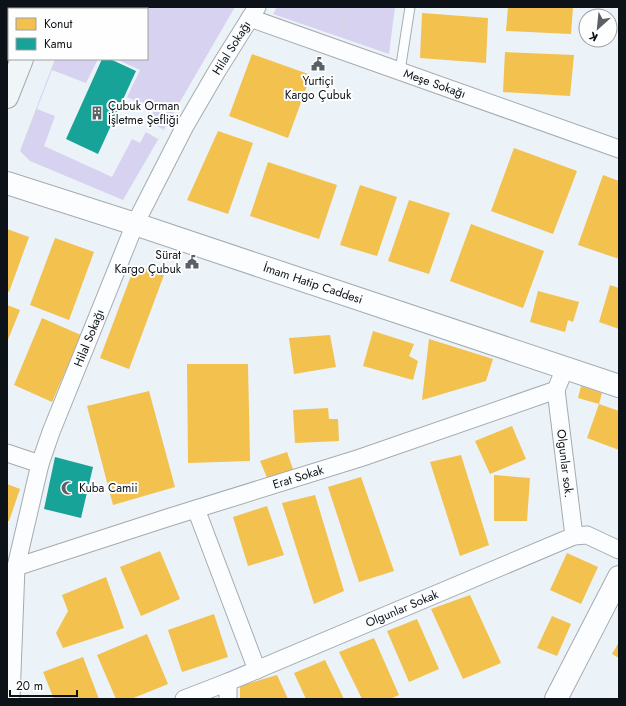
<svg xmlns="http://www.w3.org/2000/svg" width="626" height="706" viewBox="0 0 626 706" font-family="Jost,sans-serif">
<rect width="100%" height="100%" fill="#ebf2f8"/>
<!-- green -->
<path fill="#d7d2ef" d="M 75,7 L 235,7 L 123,200 L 30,161 L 20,151 L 55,59 L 98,59 L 86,83 L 52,70 L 37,109 L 55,116 L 44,146 L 112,177 L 132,139 L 140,143 L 146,132 L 158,139 L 164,130 L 149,121 L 154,110 L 127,97 L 140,70 L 116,59 L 147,59 L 147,9 L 74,9 Z
M 277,7 L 395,7 L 389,54 L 273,14 Z"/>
<!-- homes -->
<path fill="#f2c14e" d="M 508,7 L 573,7 L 571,34 L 506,31 Z
M 422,13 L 488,18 L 486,63 L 420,58 Z
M 505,52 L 574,55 L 570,96 L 503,92 Z
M 252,54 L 311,75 L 288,138 L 229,116 Z
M 218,131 L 253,143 L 228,214 L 187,200 Z
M 514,148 L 577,171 L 553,234 L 491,211 Z
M 268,162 L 337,185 L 319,239 L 250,216 Z
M 603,175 L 619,181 L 619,259 L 578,245 Z
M 360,185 L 397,197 L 377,256 L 340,245 Z
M 409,200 L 450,213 L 429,274 L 388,261 Z
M 471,224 L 544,251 L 523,308 L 450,281 Z
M 7,229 L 29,237 L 9,292 L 7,291 Z
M 55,238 L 94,252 L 69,320 L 30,305 Z
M 135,265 L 164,275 L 129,369 L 100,358 Z
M 610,285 L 619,288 L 619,329 L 599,322 Z
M 538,291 L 579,302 L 573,322 L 568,320 L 565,332 L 530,322 Z
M 7,305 L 20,310 L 7,342 Z
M 42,318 L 81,335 L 52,402 L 14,385 Z
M 373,331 L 414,344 L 409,356 L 418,361 L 413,380 L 363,366 Z
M 330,335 L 336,367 L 294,374 L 289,338 Z
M 429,339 L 493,359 L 486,381 L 422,400 Z
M 187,364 L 248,364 L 250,461 L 188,463 Z
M 581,386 L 602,393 L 599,404 L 578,398 Z
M 149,391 L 175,487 L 113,505 L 87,406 Z
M 599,404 L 619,411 L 619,450 L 587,438 Z
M 328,408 L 329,419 L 338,419 L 339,441 L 295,443 L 293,410 Z
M 512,426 L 526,459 L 490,474 L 475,441 Z
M 287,452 L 294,472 L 268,480 L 260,461 Z
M 461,455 L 489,545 L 460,556 L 430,462 Z
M 494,475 L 530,478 L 527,521 L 494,521 Z
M 361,477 L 394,571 L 359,582 L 328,487 Z
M 7,484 L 20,489 L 9,521 L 7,521 Z
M 315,495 L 344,591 L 314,604 L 282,503 Z
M 267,506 L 284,555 L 248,566 L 233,517 Z
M 160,551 L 180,599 L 141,616 L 120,567 Z
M 567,553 L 598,567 L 581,604 L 550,590 Z
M 106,577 L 124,628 L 63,648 L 56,633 L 68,611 L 62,595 Z
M 470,595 L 501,663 L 463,679 L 431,609 Z
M 214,614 L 228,657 L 182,672 L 168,630 Z
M 552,616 L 571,624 L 557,656 L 537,648 Z
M 417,619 L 439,669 L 409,682 L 387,631 Z
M 147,634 L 168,684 L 131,699 L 116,699 L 97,655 Z
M 374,638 L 399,695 L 390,699 L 362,699 L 339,652 Z
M 619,642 L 619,658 L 612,654 Z
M 83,657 L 99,699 L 54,699 L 43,672 Z
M 325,660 L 344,699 L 306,699 L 294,673 Z
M 277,675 L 288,699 L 240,699 L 240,686 Z"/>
<!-- public -->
<path fill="#17a398" d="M 102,59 L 110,59 L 136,71 L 98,154 L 66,139 Z
M 55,457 L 93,467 L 81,518 L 44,509 Z"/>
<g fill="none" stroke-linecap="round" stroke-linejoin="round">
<!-- service casing -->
<g stroke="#a5abb0" stroke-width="11">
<path id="service" d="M 400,71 L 410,7"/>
</g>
<!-- minor casing -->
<g stroke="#a5abb0" stroke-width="19">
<g id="minor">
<path id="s1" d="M 250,18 L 619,149"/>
<path id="s2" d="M 556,390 L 574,536"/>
<path d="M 7,453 L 40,464"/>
<path d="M 196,509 L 257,670"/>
<path id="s3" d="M 16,567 L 170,517 L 360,458 L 556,390 L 565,368"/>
<path d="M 228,682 L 228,699"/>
<path id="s4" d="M 11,699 L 16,567 L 40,464 L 51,432 L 135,224 L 185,126 L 217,71 L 257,7"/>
<path id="s5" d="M 184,699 L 228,682 L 574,536 L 587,535 L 619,550"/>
</g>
</g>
<!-- tertiary casing -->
<g stroke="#a5abb0" stroke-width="24">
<g id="tertiary">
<path id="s6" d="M 7,183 L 135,224 L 619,386"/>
<path d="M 556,699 L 619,577"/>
</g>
</g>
<!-- secondary casing -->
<g stroke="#a5abb0" stroke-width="24">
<path id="secondary" d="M 42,9 L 43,7
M 7,97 L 22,59"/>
</g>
<!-- path -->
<path stroke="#d7d8da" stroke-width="2.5" stroke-dasharray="1 3" stroke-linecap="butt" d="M 343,29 L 345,7"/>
<!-- service -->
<use href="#service" stroke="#fcfdfe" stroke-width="9"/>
<!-- minor -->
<use href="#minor" stroke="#fcfdfe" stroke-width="17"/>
<!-- tertiary -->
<use href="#tertiary" stroke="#fcfdfe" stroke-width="22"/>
<!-- secondary -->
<use href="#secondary" stroke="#f0f6f8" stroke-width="22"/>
</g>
<!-- icons -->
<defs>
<g id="civic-bare" transform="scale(1.08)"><path d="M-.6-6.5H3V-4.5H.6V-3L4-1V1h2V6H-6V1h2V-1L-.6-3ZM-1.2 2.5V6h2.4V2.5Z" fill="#5a6066" stroke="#fefefe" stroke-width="2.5" paint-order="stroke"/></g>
<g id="building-bare" transform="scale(1.08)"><path d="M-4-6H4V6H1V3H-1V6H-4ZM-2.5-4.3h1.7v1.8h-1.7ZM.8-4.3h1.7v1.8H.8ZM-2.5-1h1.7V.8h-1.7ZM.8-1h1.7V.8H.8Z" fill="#5a6066" stroke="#fefefe" stroke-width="2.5" paint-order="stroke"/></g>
<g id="mosque-bare" transform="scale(1.08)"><path d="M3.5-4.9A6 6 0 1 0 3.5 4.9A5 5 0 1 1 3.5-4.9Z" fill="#5a6066" stroke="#fefefe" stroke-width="2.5" paint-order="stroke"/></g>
</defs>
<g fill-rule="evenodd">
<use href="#civic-bare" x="318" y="64"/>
<use href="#building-bare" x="97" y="113"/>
<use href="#civic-bare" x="192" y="262"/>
<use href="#mosque-bare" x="68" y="488"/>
</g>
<g text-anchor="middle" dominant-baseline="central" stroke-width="4" stroke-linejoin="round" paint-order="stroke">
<!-- street labels -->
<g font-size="12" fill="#0c1217" stroke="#fefefe">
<text stroke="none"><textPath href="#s4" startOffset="697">Hilal Sokağı</textPath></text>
<text stroke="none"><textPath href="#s1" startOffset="196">Meşe Sokağı</textPath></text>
<text stroke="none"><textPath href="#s6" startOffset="322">İmam Hatip Caddesi</textPath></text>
<text stroke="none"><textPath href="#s4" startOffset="373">Hilal Sokağı</textPath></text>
<text stroke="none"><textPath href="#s2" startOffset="74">Olgunlar sok.</textPath></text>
<text stroke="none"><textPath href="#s3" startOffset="296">Erat Sokak</textPath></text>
<text stroke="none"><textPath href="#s5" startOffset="236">Olgunlar Sokak</textPath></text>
</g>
<!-- poi labels -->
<g font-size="12" fill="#0c1217" stroke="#fefefe" text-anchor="start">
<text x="318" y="81" text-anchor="middle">Yurtiçi<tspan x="318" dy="14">Kargo Çubuk</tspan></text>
<text x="108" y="106">Çubuk Orman<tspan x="108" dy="14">İşletme Şefliği</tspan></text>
<text x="181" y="255" text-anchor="end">Sürat<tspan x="181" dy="14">Kargo Çubuk</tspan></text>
<text x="79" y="488">Kuba Camii</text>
</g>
</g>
<!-- border -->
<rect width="626" height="706" fill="none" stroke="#0c1217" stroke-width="16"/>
<!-- legend -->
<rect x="8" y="8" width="140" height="52" fill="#fefefe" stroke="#9da0a2"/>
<rect x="16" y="18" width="20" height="12" fill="#f2c14e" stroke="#9da0a2"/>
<text x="44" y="28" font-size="12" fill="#0c1217">Konut</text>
<rect x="16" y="38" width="20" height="12" fill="#17a398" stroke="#9da0a2"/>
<text x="44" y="48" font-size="12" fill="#0c1217">Kamu</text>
<!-- north arrow -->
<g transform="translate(598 28) rotate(207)"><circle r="19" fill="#fefefe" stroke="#9da0a2"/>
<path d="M0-3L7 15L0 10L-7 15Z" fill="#5a6066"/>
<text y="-6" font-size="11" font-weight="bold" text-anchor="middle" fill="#0c1217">K</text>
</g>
<!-- scale -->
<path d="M10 690v6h67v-6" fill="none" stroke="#0c1217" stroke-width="2"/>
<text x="16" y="690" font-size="12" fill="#0c1217" stroke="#fefefe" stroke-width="3" paint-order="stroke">20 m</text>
</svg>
